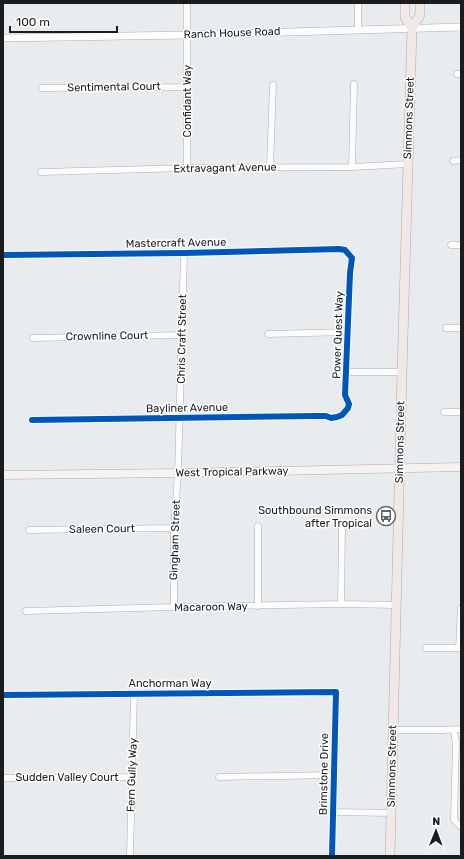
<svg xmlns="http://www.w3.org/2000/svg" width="464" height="859" viewBox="0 0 464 859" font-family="Rubik,sans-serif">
<rect width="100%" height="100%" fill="#e9ecef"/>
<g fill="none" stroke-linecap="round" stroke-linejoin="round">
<!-- minor casing -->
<g stroke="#abadaf" stroke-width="7">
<path id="minor" d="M 187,3 L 187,168
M 358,30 L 358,3
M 457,74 L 461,74
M 42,88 L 187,87
M 453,161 L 461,160
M 270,167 L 273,85
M 352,167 L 354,84
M 41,172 L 187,168 L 352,167 L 408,164
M 451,245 L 461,245
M 3,255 L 184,253 L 339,249 L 345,250 L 352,258 L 350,273 L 345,395 L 349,404 L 348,408 L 342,415 L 337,417 L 331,418 L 326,416 L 316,416 L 32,420
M 446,328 L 461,328
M 268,334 L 348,332
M 33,338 L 182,335
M 346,372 L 402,372
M 444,412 L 461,412
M 29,530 L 174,528
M 341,604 L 342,526
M 258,606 L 258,526
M 174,607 L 174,528 L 178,473 L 184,253
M 26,611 L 174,607 L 341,604 L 396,605
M 426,648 L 461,648
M 459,648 L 461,608
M 3,695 L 336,692 L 332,856
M 393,730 L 442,730 L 461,729
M 454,730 L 456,744 L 454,820 L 461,827
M 219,777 L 334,775
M 3,778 L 132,777
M 333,812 L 391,813
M 130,856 L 134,694"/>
</g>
<!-- tertiary casing -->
<g stroke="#abadaf" stroke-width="8">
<path id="tertiary" d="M 3,38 L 187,35 L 461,27"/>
</g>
<!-- secondary casing -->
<g stroke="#abadaf" stroke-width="9">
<path id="secondary" d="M 3,475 L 178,473 L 461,467"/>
</g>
<!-- primary casing -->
<g stroke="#b5a8a6" stroke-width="10">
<path id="primary" d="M 405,3 L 405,17 L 412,28
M 390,856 L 402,372 L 412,28 L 420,15 L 420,3"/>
</g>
<!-- minor -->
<use href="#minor" stroke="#fcfcfd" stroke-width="6"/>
<!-- tertiary -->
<use href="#tertiary" stroke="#fcfcfd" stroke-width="7"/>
<!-- secondary -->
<use href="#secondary" stroke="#f6f2f2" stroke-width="8"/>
<!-- primary -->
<use href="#primary" stroke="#f1e9e6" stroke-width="9"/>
<!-- cycleway casing -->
<g stroke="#fff" stroke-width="8">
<path id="cycleway" d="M 3,255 L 184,253 L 339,249 L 345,250 L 352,258 L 350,273 L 345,395 L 349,404 L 348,408 L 342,415 L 337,417 L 331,418 L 326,416 L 316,416 L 32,420
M 3,695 L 336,692 L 332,856"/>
</g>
<!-- cycleway -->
<use href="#cycleway" stroke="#0057b8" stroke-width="6"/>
</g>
<!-- icons -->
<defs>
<g id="bus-ring" transform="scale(1)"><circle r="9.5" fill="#fff" stroke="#626567" stroke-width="1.5"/><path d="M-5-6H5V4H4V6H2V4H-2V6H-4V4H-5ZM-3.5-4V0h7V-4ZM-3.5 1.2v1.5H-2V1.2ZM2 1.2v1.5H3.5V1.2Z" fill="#626567"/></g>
</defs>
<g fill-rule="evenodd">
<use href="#bus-ring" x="386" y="516"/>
</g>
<g text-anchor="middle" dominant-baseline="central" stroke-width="3" stroke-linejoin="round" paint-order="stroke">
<!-- street labels -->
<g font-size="11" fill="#1a1c1e" stroke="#fff">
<text transform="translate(232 33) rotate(-2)">Ranch House Road</text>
<text transform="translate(114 87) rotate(-1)">Sentimental Court</text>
<text transform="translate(187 101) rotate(-90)">Confidant Way</text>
<text transform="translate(409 118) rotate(-88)">Simmons Street</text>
<text transform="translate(225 168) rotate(-1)">Extravagant Avenue</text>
<text transform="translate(176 243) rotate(-1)">Mastercraft Avenue</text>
<text transform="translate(338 335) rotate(-88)">Power Quest Way</text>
<text transform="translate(107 336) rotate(-1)">Crownline Court</text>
<text transform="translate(182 339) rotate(-89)">Chris Craft Street</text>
<text transform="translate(187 408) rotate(-1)">Bayliner Avenue</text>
<text transform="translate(400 442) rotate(-89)">Simmons Street</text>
<text transform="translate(232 472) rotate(-1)">West Tropical Parkway</text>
<text transform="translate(102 529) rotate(-1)">Saleen Court</text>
<text transform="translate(175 540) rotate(-88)">Gingham Street</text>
<text transform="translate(211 607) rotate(-1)">Macaroon Way</text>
<text x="170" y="683">Anchorman Way</text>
<text transform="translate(392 766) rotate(-89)">Simmons Street</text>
<text transform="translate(324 774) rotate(-89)">Brimstone Drive</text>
<text transform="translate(132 775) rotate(-88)">Fern Gully Way</text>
<text x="67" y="777">Sudden Valley Court</text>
</g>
<!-- poi labels -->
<g font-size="11" fill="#1a1c1e" stroke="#fff" text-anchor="end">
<text x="372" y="510">Southbound Simmons<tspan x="372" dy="13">after Tropical</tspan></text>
</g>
</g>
<!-- border -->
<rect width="464" height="859" fill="none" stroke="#1a1c1e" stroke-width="8"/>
<!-- north arrow -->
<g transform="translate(436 831) rotate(1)" stroke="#ffffff" stroke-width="3" paint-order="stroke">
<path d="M0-3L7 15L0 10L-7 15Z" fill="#1a1c1e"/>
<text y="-6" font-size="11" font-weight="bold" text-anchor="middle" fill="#1a1c1e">N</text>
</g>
<!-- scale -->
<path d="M10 26v6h107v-6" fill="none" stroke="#1a1c1e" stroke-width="2"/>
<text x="16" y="26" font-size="12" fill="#1a1c1e" stroke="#ffffff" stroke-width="3" paint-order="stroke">100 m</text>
</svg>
